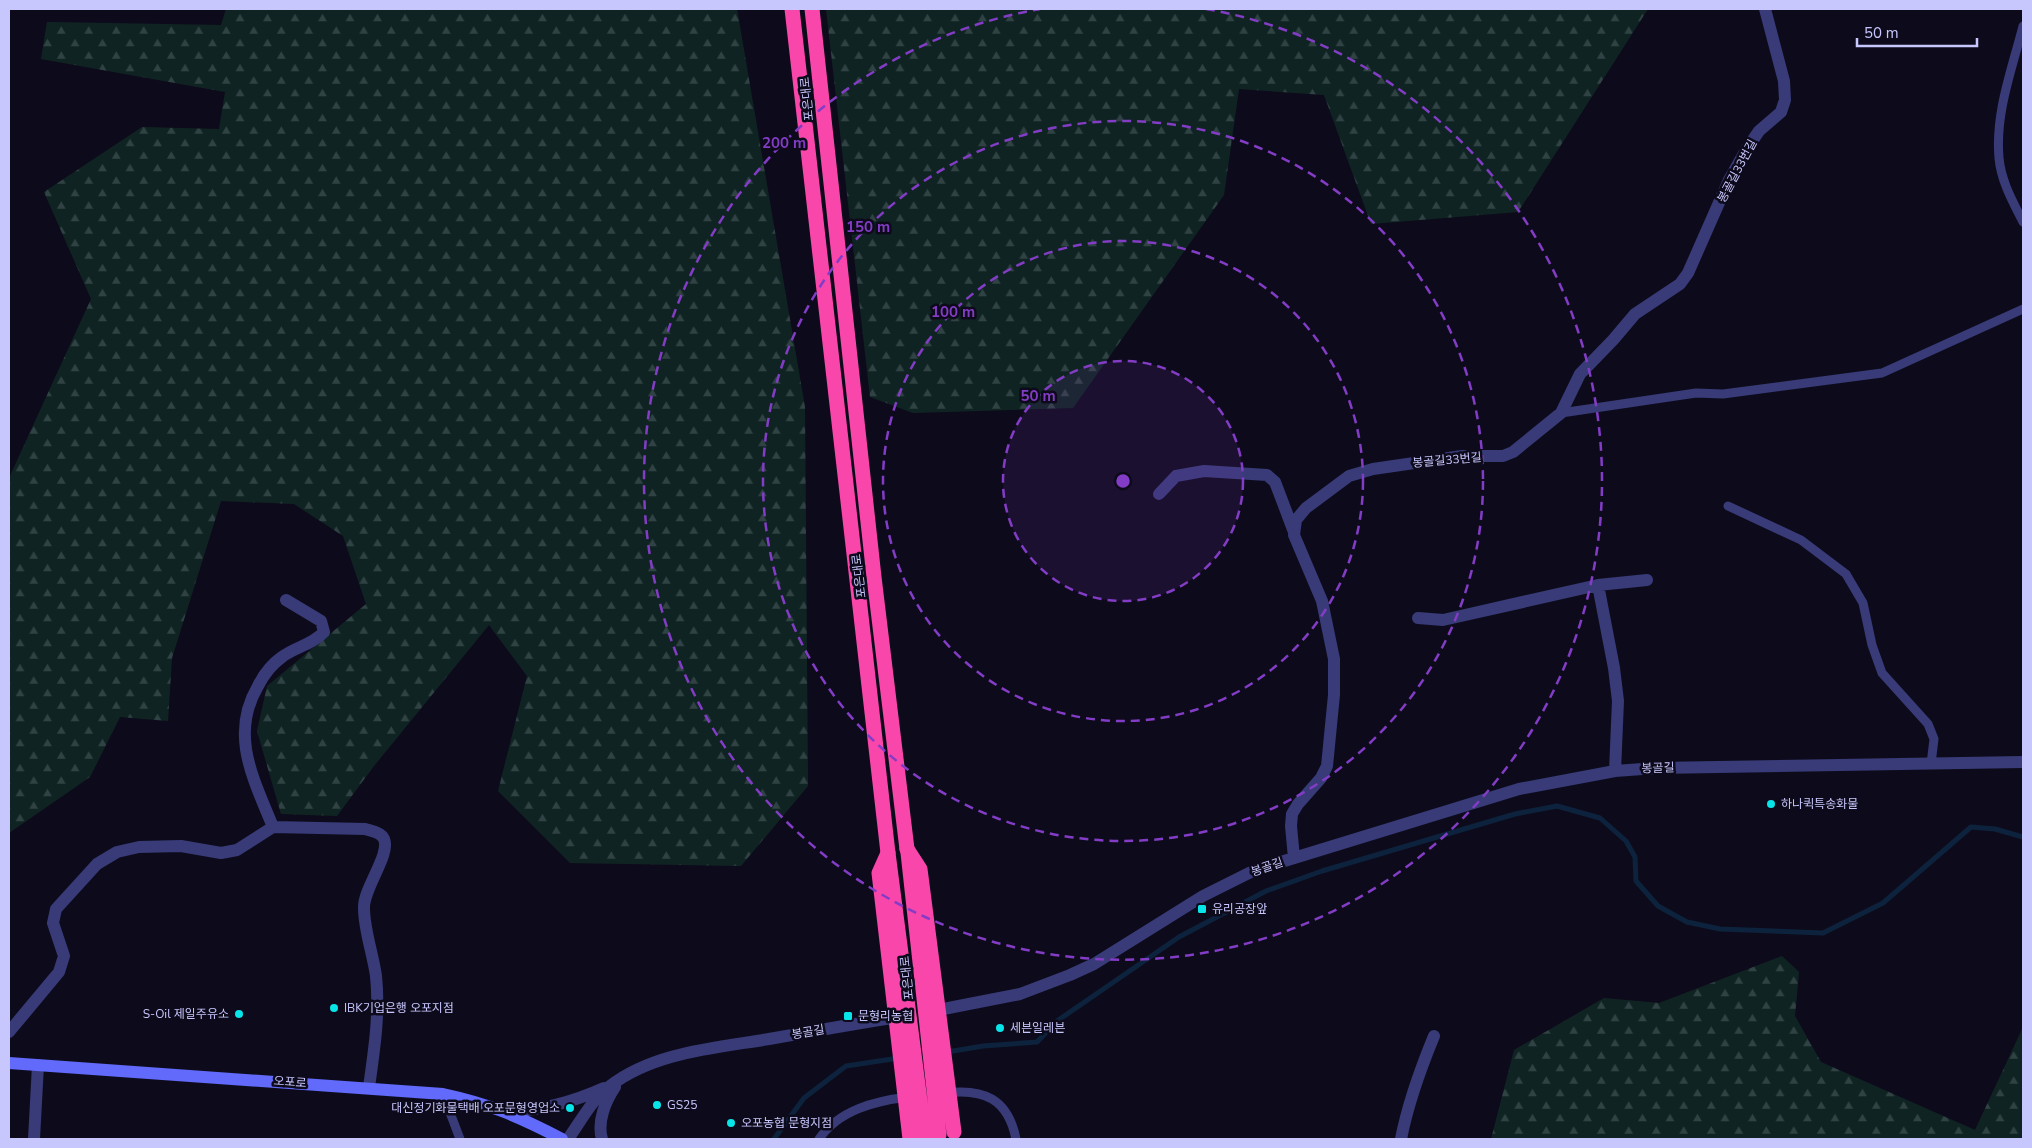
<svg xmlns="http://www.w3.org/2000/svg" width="2032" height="1148" viewBox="0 0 2032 1148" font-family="'Nunito Sans','Noto Sans KR',sans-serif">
<defs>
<pattern id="forest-firs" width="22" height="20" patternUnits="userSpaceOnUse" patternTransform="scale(1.25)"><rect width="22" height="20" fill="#0f2422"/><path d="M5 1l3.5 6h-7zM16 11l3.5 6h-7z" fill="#304243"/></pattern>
</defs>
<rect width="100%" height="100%" fill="#0d0b1b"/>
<!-- forest -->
<path fill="url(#forest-firs)" d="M 226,9 L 737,9 L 805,407 L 808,786 L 741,866 L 570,863 L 498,791 L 527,676 L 489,625 L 374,766 L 337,816 L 281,814 L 257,731 L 267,686 L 366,604 L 343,536 L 294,504 L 221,501 L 172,658 L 168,721 L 120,717 L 90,777 L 9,833 L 9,478 L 91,299 L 44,192 L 142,127 L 219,129 L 225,92 L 41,59 L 47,22 L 221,25 Z
M 826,9 L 1648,9 L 1518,212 L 1371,224 L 1324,95 L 1239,89 L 1224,195 L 1073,408 L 913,413 L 870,397 Z
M 1782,956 L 1799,972 L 1795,1016 L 1821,1062 L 1975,1130 L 2023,1027 L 2023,1139 L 1491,1139 L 1514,1050 L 1604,998 L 1659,1003 Z"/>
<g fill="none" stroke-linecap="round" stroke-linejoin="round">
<!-- stream -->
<path stroke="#0d233d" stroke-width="5" d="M 947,1052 L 983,1046 L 1037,1042 L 1057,1021 L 1179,937 L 1266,891 L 1322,871 L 1515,814 L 1557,806 L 1600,818 L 1626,841 L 1635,857 L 1636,881 L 1658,906 L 1687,922 L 1720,929 L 1823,933 L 1883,903 L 1971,827 L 1995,829 L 2023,837
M 774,1139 L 804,1098 L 846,1066 L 899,1058"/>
<!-- lane -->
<path stroke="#383b78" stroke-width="9" d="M 2023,26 C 2012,69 1995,113 1999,158 C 2001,181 2013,202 2023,222
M 1561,413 L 1696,393 L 1723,394 L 1882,373 L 2023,309
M 1728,506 L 1801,540 L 1846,574 L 1863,603 L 1872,645 L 1882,673 L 1928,724 L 1934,739 L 1931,764
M 945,1093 C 984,1088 1008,1099 1016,1139
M 443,1094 L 460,1139
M 819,1139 C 839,1110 875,1101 908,1097"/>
<!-- street -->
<path stroke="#383b78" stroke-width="12" d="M 1159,494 L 1176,476 L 1204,471 L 1267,475 L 1275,482 L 1294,532
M 1598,585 L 1614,668 L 1618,701 L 1615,771
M 1418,618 L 1443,620 L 1598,585 L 1647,580
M 273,827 C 254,780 229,735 258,686 C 263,676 272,664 282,657 C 295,647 312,645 324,632 L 321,621 L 286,600
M 1294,858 L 1291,826 L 1292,814 L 1298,804 L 1321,778 L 1327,766 L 1334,695 L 1334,659 L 1322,601 L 1294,535 L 1296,520 L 1306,508 L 1349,476 L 1373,469 L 1462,456 L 1503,456 L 1513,452 L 1561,413 L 1580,374 L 1613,340 L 1635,314 L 1680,284 L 1688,273 L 1729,180 L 1746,150 L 1759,131 L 1781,112 L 1785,100 L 1784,81 L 1765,9
M 928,1012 L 1020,994 L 1070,975 L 1094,964 L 1203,896 L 1255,870 L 1519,789 L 1615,771 L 1656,768 L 2023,762
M 9,1032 L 59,972 L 64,956 L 53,923 L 56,909 L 97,864 L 117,852 L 139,847 L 181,846 L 221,853 L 237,850 L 273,827 L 365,829 C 371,831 381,832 384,839 C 391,854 363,889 364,908 C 364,930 373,954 376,976 C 380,1014 374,1051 369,1087
M 509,1112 C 543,1110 573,1102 604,1088
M 34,1139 L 38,1065
M 568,1139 C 581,1121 592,1099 610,1086 C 654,1052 716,1048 769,1039 C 814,1031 859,1023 904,1016
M 602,1139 C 597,1122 605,1102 615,1087
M 1401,1139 C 1408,1103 1420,1070 1434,1036"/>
<!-- secondary -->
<path stroke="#616afa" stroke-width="12" d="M 9,1063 L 443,1094 C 490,1104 520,1117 562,1139"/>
<!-- highway -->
<path stroke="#f946ab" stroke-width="15" d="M 792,9 L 888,853
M 812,9 L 874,577 L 907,849"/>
<!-- highway-bridge -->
<path stroke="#f946ab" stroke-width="15" d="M 907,849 L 920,869 L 954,1132
M 888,853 L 879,873 L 910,1139
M 888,853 L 925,1139
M 908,853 L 939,1135"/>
</g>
<!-- distance rings -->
<circle cx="1123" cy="481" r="120" fill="#833cc5" fill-opacity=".12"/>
<g fill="none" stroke="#833cc5" stroke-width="2.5" stroke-dasharray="9 6">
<circle cx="1123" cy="481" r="120"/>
<circle cx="1123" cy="481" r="240"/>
<circle cx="1123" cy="481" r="360"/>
<path d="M1206 9A479 479 0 1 1 1040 9"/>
</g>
<!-- markers -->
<g fill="#08e5e8" stroke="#0d0b1b" stroke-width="2">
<circle cx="1771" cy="804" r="5"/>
<rect x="1197" y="904" width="10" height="10" rx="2.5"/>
<circle cx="334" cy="1008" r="5"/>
<circle cx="239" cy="1014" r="5"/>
<rect x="843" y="1011" width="10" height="10" rx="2.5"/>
<circle cx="1000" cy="1028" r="5"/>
<circle cx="657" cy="1105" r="5"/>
<circle cx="570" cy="1108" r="5"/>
<circle cx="731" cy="1123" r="5"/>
</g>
<g text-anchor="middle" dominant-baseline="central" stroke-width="5" stroke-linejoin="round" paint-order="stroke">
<!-- street labels -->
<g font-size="12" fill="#c8c7fd" stroke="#0d0b1b">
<text transform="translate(807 99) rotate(-96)">포은대로</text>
<text transform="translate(1737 171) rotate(-62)">봉골길33번길</text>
<text transform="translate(1447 460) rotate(-5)">봉골길33번길</text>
<text transform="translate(859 576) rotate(-97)">포은대로</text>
<text transform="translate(1658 768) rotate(-2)">봉골길</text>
<text transform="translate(1267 867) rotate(-19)">봉골길</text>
<text transform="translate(907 978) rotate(-96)">포은대로</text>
<text transform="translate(808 1032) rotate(-10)">봉골길</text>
<text transform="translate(290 1082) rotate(4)">오포로</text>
</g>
<!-- poi labels -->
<g font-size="12" fill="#c8c7fd" stroke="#0d0b1b" text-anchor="start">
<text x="1781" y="804">하나퀵특송화물</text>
<text x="1212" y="909">유리공장앞</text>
<text x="344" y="1008">IBK기업은행 오포지점</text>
<text x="229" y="1014" text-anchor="end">S-Oil 제일주유소</text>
<text x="858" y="1016">문형리농협</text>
<text x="1010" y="1028">세븐일레븐</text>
<text x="667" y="1105">GS25</text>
<text x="560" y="1108" text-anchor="end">대신정기화물택배 오포문형영업소</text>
<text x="741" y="1123">오포농협 문형지점</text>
</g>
</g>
<circle cx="1123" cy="481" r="8" fill="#833cc5" stroke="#0d0b1b" stroke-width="2.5"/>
<g font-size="15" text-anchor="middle" font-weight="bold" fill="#833cc5" stroke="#0d0b1b" stroke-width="5" stroke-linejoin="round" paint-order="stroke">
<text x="784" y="148">200 m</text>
<text x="868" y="232">150 m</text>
<text x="953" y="317">100 m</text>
<text x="1038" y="401">50 m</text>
</g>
<!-- border -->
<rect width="2032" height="1148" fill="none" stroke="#c8c7fd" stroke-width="20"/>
<!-- scale -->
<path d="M1857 38v8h120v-8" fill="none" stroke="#c8c7fd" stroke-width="2.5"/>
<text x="1864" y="38" font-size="15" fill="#c8c7fd" stroke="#0d0b1b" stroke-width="4" paint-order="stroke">50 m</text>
</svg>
